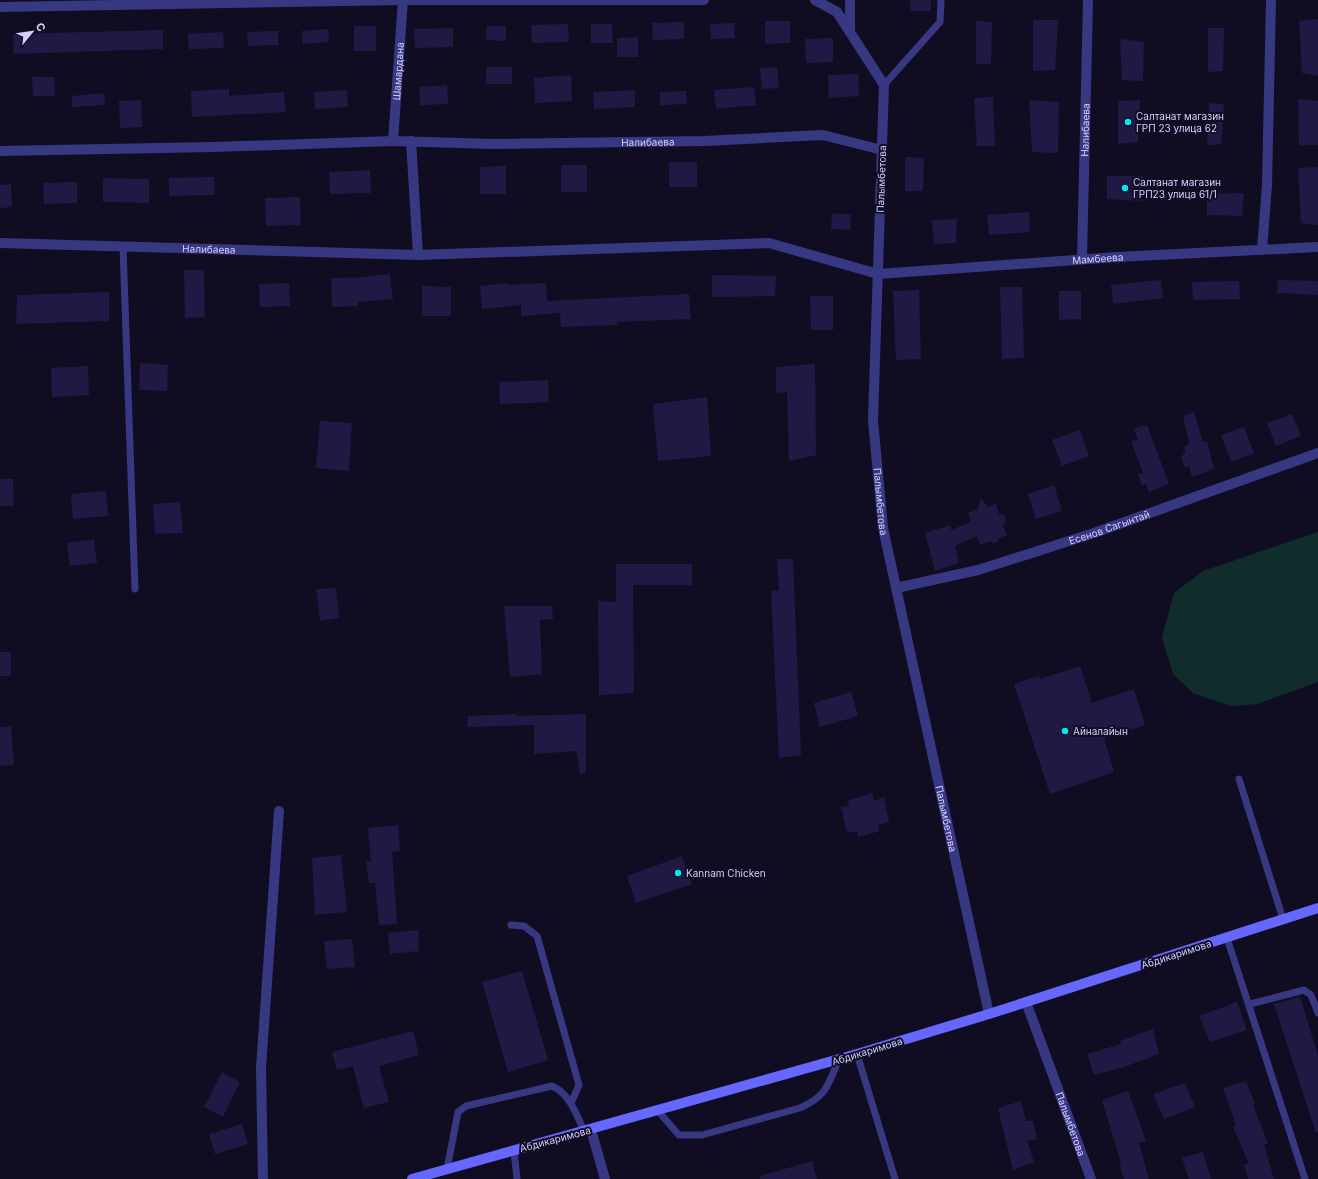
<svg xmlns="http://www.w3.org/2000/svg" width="1318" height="1179" viewBox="0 0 1318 1179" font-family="Inter,sans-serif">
<rect width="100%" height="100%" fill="#100d23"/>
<!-- green -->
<path fill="#102d2b" d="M 1318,532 L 1318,682 L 1257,704 L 1231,706 L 1193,693 L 1173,674 L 1162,638 L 1174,593 L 1203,571 Z"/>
<!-- building -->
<path fill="#201944" d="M 910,0 L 931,0 L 931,11 L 911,11 Z
M 1318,19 L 1318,76 L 1302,73 L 1299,21 Z
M 1033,20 L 1058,20 L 1055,70 L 1033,71 Z
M 765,21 L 790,21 L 790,43 L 765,44 Z
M 976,21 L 992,22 L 991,64 L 976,64 Z
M 684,22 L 684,39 L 653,40 L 652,23 Z
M 734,23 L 735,38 L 711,39 L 710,24 Z
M 568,24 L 569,42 L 532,43 L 531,25 Z
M 591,24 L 612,24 L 613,43 L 591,43 Z
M 354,26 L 376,26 L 376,51 L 354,51 Z
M 487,26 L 506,26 L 506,41 L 486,40 Z
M 453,28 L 453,47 L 415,48 L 414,29 Z
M 1208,28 L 1224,28 L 1223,71 L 1208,72 Z
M 328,29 L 329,42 L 303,44 L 302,31 Z
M 163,30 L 163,49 L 14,54 L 13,34 Z
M 278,31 L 278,45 L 248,46 L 247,32 Z
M 223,32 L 224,48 L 189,49 L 188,34 Z
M 638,37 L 638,57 L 617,57 L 617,38 Z
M 833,38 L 833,62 L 806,63 L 805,39 Z
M 1120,39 L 1144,42 L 1143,81 L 1122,80 Z
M 486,67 L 512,67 L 512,84 L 486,84 Z
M 777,67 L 779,88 L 762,89 L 760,68 Z
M 858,74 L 859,96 L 829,98 L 828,75 Z
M 571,75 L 572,101 L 535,103 L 534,78 Z
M 32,77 L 54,77 L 55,96 L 33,96 Z
M 447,85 L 448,104 L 420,105 L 419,87 Z
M 754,87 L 756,105 L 716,109 L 714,90 Z
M 229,89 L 229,96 L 284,92 L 286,112 L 192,117 L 191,91 Z
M 347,90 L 348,107 L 315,109 L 314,92 Z
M 635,90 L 635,107 L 594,109 L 593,92 Z
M 686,91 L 687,104 L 660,105 L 660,92 Z
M 104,93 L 105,105 L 72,107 L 72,96 Z
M 993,97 L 995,146 L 977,146 L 974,98 Z
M 1298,99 L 1318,101 L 1318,145 L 1299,145 Z
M 141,100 L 142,127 L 120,128 L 119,101 Z
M 1029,100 L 1059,102 L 1058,153 L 1032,152 Z
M 1140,100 L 1138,142 L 1118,144 L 1118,101 Z
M 1209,103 L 1224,104 L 1221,144 L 1207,146 Z
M 905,157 L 924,158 L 923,191 L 905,191 Z
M 669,162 L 697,162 L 697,187 L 669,187 Z
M 561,165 L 587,165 L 587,192 L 561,192 Z
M 506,166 L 506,194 L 480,194 L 480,167 Z
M 1318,167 L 1318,225 L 1301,223 L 1298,168 Z
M 370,170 L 371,193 L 330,194 L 329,172 Z
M 1107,176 L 1143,176 L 1142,201 L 1107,199 Z
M 214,177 L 215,195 L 169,196 L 169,178 Z
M 103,178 L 149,179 L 149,203 L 103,202 Z
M 77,182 L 77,203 L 44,204 L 43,183 Z
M 11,184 L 12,207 L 0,208 L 0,185 Z
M 1244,193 L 1242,216 L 1207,215 L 1207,194 Z
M 300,197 L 301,225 L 266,226 L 265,198 Z
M 1029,212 L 1030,232 L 989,235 L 987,215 Z
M 832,213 L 851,215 L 850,230 L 831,229 Z
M 957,219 L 956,243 L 934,244 L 932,220 Z
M 184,270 L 204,270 L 205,317 L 185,318 Z
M 390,274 L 393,299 L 358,302 L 358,306 L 332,307 L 331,278 L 368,277 L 368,276 Z
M 712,275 L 776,276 L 775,296 L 712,297 Z
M 1161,280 L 1163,298 L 1113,304 L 1111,285 Z
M 1278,280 L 1318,281 L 1318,295 L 1277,293 Z
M 1239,281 L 1240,299 L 1193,300 L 1192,282 Z
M 289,283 L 290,306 L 260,307 L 259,284 Z
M 507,283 L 507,285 L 546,283 L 547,301 L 689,294 L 691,319 L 617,322 L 617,325 L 561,327 L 560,313 L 521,316 L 521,305 L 482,309 L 480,286 Z
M 422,286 L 451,287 L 451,316 L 422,316 Z
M 1000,287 L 1022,287 L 1024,358 L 1002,359 Z
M 919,290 L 921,359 L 896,360 L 893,291 Z
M 1059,291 L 1081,291 L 1081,319 L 1059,320 Z
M 109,292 L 109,321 L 16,324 L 17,295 Z
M 810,296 L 833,296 L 833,330 L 811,330 Z
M 140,363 L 168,365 L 167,391 L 139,390 Z
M 815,364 L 816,455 L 789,461 L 787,392 L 776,393 L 776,367 Z
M 88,366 L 89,395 L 52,397 L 51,368 Z
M 548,380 L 549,402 L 500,404 L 499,382 Z
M 707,397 L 711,456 L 658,461 L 653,404 Z
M 1194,412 L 1203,442 L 1207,441 L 1214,469 L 1192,477 L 1189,466 L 1185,468 L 1181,457 L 1186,451 L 1184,448 L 1189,443 L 1183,416 Z
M 1292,414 L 1301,436 L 1276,446 L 1267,423 Z
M 320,421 L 352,423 L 349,471 L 316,468 Z
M 1147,425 L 1169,484 L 1149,492 L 1146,484 L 1142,486 L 1138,474 L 1143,473 L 1131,441 L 1138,440 L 1134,428 Z
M 1244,427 L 1254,453 L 1231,462 L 1221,435 Z
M 1080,430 L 1089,456 L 1062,466 L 1052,440 Z
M 0,479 L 13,479 L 14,506 L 0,506 Z
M 1054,485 L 1062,511 L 1036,519 L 1028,494 Z
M 106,491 L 108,516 L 73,519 L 71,494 Z
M 981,498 L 988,507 L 996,504 L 999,514 L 1005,515 L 1006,521 L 1003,526 L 1007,535 L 999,538 L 998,541 L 994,544 L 990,541 L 980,545 L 977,536 L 955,546 L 959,563 L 935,571 L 925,533 L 950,525 L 951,530 L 971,522 L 968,513 L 977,510 Z
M 180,502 L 183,533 L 155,534 L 153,504 Z
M 94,539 L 97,563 L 70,566 L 67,543 Z
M 777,559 L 793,559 L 801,755 L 779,758 L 771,591 L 779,591 Z
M 616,564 L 692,564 L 692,585 L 633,585 L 634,693 L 599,695 L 598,601 L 616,602 Z
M 336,588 L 339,618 L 320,621 L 316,589 Z
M 504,606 L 552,606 L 553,619 L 540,620 L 542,674 L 510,677 Z
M 0,652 L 11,652 L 11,676 L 0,676 Z
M 1080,666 L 1092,703 L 1134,689 L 1145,725 L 1104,738 L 1114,772 L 1050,794 L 1014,684 L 1039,676 L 1040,679 Z
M 851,692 L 858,716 L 820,727 L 814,703 Z
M 517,714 L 517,716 L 586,714 L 586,773 L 580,774 L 576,751 L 534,754 L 534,725 L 467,727 L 468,716 Z
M 11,726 L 14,765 L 0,766 L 0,727 Z
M 872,793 L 874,801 L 884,797 L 889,822 L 878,825 L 880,831 L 858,837 L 857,831 L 847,833 L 841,807 L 849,806 L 847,801 Z
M 398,825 L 400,851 L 392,852 L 397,924 L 379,925 L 375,883 L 369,883 L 366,861 L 371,861 L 368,828 Z
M 341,855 L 347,912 L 315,915 L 312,858 Z
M 682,856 L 692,884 L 636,903 L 627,876 Z
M 418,930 L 419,951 L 390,954 L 388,933 Z
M 352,939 L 355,967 L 327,969 L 324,941 Z
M 522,971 L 548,1060 L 508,1072 L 482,982 Z
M 1300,997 L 1318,1055 L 1318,1132 L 1316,1133 L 1274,1004 Z
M 1237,1002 L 1247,1030 L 1210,1042 L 1199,1016 Z
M 1153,1029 L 1159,1054 L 1124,1067 L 1094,1075 L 1087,1054 L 1121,1044 L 1120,1041 Z
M 413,1031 L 419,1055 L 379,1066 L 389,1102 L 364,1108 L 353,1066 L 337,1070 L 332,1052 Z
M 222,1072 L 240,1082 L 223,1117 L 204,1107 Z
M 1246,1081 L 1255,1104 L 1253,1105 L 1268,1143 L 1264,1145 L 1274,1179 L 1248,1179 L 1244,1165 L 1249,1164 L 1233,1127 L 1236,1125 L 1223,1088 Z
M 1185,1083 L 1195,1107 L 1164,1119 L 1153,1094 Z
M 1128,1091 L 1146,1141 L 1139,1143 L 1149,1179 L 1124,1179 L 1119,1163 L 1121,1163 L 1102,1100 Z
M 1021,1101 L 1026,1121 L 1033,1121 L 1037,1139 L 1027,1141 L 1034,1162 L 1013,1170 L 998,1108 Z
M 242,1124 L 248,1144 L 215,1154 L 209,1134 Z
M 1203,1152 L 1211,1179 L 1189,1179 L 1182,1158 Z
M 812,1161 L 817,1179 L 760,1179 L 760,1176 Z"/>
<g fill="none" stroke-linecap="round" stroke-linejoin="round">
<!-- service -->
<path stroke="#383882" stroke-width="7" d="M 884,85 L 940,22 L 941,0
M 123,247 L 135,589
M 1239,779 L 1283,919
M 511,925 L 524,926 L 537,936 L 579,1085 L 571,1103
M 1227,938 L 1305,1179
M 1250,1004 L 1304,990 L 1311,995 L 1318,1013
M 857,1054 L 895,1179
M 658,1111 L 679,1135 L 702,1135 L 800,1108 C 827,1096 828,1085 839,1059
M 514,1150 L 517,1179
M 447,1169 L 458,1112 L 466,1106 L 552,1086 C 570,1094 576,1114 584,1131"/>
<!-- minor -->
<g stroke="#383882" stroke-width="10">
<path id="s1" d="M 815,0 L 837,12 L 884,85 L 873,420 L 883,528 L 989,1014"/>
<path d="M 0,7 L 403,0 L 704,0"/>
<path d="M 850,32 L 850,0"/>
<path id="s2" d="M 393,141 L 403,0"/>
<path d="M 411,141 L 418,255"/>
<path id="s3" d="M 0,151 L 213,147 L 393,141 L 493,144 L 705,141 L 823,135 L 882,150"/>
<path id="s4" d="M 0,243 L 418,255 L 769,243 L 878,274 L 1117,257 L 1318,247"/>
<path d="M 1262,250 L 1267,185 L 1271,0"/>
<path id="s5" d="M 1082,259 L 1088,0"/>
<path id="s6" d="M 896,588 L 978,570 L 1094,533 L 1318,453"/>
<path id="s7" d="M 1026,1002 L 1091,1179"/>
<path d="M 591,1130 L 605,1179"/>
<path d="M 263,1179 L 261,1068 L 279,811"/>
</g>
<!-- secondary -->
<path stroke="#6667ff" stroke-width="10" d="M 412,1179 L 857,1054 L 989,1014 L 1318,908"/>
</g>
<!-- markers -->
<g fill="#00e9fa" stroke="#100d23" stroke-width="1.5">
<circle cx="1128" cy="122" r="4"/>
<circle cx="1125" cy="188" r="4"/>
<circle cx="1065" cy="731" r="4"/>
<circle cx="678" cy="873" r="4"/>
</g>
<g text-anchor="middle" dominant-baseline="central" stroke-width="4" stroke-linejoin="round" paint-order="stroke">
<!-- street labels -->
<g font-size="10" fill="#d3cfff" stroke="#100d23">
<text stroke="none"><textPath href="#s2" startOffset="70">Шамардана</textPath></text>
<text stroke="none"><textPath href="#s5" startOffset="129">Налибаева</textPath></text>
<text stroke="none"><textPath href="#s3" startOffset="648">Налибаева</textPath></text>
<text transform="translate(881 179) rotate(-88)">Палымбетова</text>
<text stroke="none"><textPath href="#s4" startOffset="209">Налибаева</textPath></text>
<text stroke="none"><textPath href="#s4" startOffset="1103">Мамбеева</textPath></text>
<text stroke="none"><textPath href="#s1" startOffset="529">Палымбетова</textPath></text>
<text stroke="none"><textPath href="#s6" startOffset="222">Есенов Сагынтай</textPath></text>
<text stroke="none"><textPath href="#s1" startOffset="853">Палымбетова</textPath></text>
<text transform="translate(1176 954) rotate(-18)">Абдикаримова</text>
<text transform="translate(867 1051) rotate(-17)">Абдикаримова</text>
<text stroke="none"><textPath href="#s7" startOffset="130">Палымбетова</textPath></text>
<text transform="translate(555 1139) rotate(-15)">Абдикаримова</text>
</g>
<!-- poi labels -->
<g font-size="10" fill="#d3cfff" stroke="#100d23" text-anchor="start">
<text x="1136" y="116">Салтанат магазин<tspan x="1136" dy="12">ГРП 23 улица 62</tspan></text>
<text x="1133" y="182">Салтанат магазин<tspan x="1133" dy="12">ГРП23 улица 61/1</tspan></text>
<text x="1073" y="731">Айналайын</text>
<text x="686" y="873">Kannam Chicken</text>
</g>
</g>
<!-- north arrow -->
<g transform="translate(32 32) rotate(61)" stroke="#100d23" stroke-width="3" paint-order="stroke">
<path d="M0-3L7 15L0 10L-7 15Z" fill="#d3cfff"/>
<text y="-6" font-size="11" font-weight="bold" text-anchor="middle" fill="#d3cfff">С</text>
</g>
</svg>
